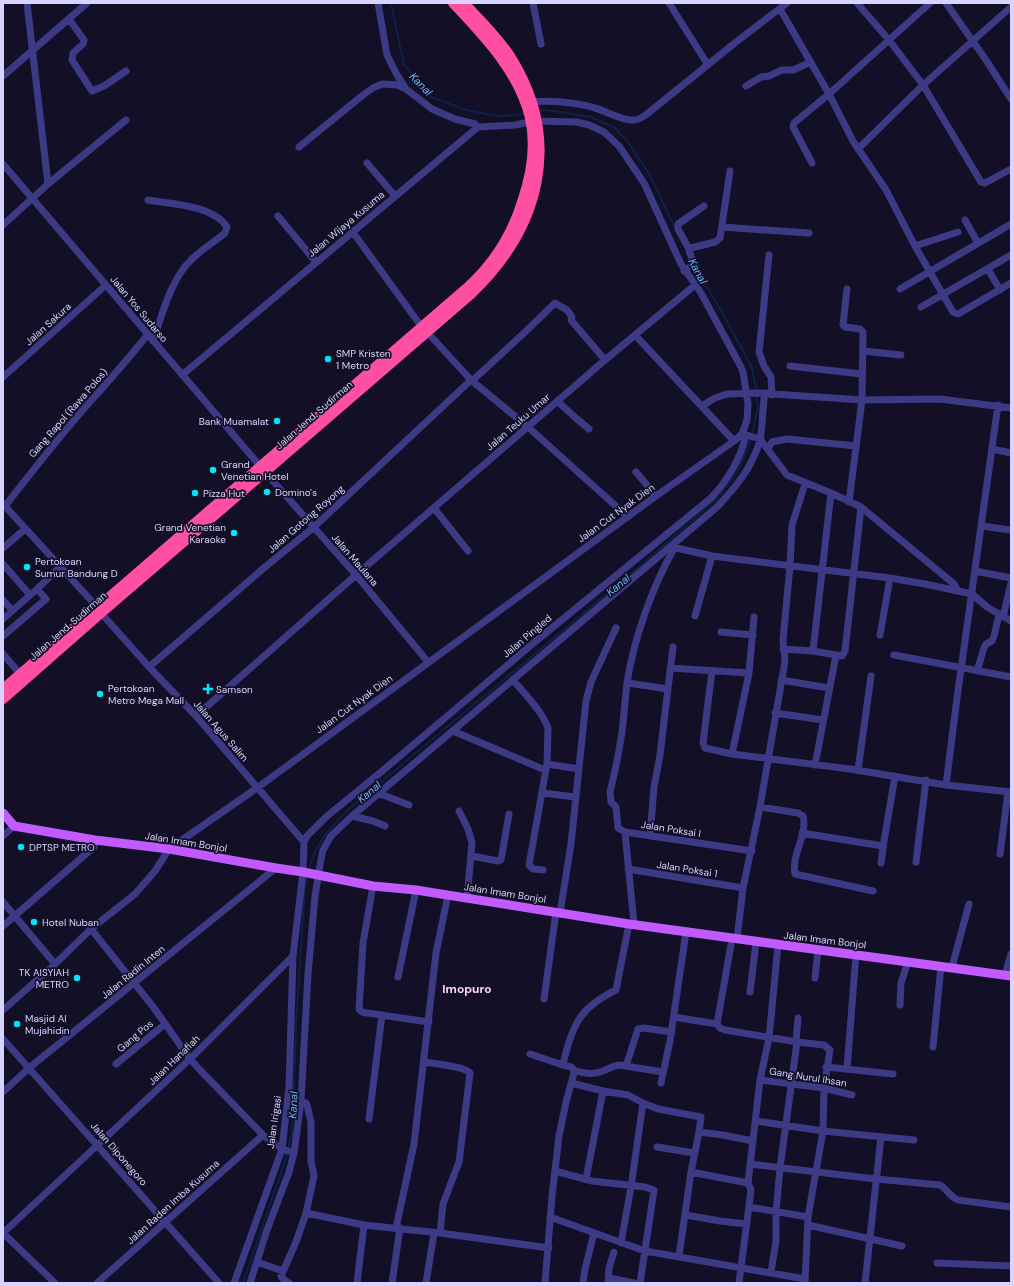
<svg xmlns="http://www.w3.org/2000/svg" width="1014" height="1286" viewBox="0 0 1014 1286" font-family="'DM Sans',sans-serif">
<rect width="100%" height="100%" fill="#130f26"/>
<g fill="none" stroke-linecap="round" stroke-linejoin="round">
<!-- stream -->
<path stroke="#0c2248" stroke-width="2" d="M 391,3 L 404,65 L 429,96 L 466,110 L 497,116 L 517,115 L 525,113
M 538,111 L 546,110 L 591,117 L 615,128 L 628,142 L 649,174 L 675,228
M 694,266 L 723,314 L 752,368 L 756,389 L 758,408 L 752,435
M 309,870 C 314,844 332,826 351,807 L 631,574 L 718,498 L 738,471 L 751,439
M 243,1283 L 284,1164 L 292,1133 L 296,1026 L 305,885 L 308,875"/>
<!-- minor -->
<path stroke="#3d3a85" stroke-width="7" d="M 378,3 L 387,55 L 397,75 L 406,89
M 533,3 L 541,44
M 669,3 L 708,65
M 857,3 L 889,40 L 923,85 L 981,182 L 985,183 L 1011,169
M 946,3 L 986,60 L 1011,99
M 780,9 L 829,94 L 853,141 L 886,190 L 915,246 L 953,312 L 958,314 L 1011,283
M 69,19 L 84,40 L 83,44 L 73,53 L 72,60 L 92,91 L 104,86 L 126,71
M 3,76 L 87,3
M 746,86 L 761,77 L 769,76 L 782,70 L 793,70 L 811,62
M 528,102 C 550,100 575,102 595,108 C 606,111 622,121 633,120 C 639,120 643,117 647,114 L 736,42 L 787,3
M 299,147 L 363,95 L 373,88 L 382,84 L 398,85 L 406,89 L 432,109 L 455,119 L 475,124 L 478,127
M 858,149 L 923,85 L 1011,7
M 367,163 L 395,196
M 812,163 L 793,127 L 794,123 L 829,94 L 930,3
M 3,164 L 260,466
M 48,184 L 126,120
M 148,200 C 171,204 213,205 227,227 L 225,233 C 214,242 201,250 191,260 C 171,279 162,315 153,341
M 278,216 L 316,262
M 965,220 L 978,243
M 3,225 L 48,184 L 27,3
M 722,227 L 809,233
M 352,231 L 421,326
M 915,246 L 958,232
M 689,249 L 678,229 L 678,224 L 704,206
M 769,255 L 759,352 L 764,366 L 771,377 L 772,395
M 988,269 L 1000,290
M 684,271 L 694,264 L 689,251 L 691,248 L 715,242 L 720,238 L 730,171
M 847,289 L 843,325 L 845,327 L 860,329 L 863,332 L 862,400 L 849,502
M 900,289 L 1011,224
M 921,307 L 1011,255
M 427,332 L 471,380 L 528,427 L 628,517
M 635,335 L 734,441
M 863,351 L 901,355
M 790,366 L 862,374
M 3,377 L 106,285
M 472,381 L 523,334 L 555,303 L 567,310 L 572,317 L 571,320 L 605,360
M 557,401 L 577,419 L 589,429
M 702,406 L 715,398 L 727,394 L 759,393 L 862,400 L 940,399 L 1011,408
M 743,434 L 760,439 L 787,475 L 831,493 L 861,507 L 954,584 L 958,591
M 768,449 L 772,442 L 787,439 L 856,446
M 992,449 L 1011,453
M 265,472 L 356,575 L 428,662
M 636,472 L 656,496
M 3,504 L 97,607
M 5,506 C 30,474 55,442 82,411 C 104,386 127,361 148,334
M 434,508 L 468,551
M 981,526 L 1011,530
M 672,547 L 712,556 L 890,578 L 925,584 L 958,591 L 972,594 L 987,607 L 1011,621
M 675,547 C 652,587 634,638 627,683 C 625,699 624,716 622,732 C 619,752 615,772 610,792 L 611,802 L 616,807 L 618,828 L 625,832 L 752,851
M 3,548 L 25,529
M 3,564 L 30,595
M 975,571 L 1011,578
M 3,600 L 12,610
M 695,616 L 712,556
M 1003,617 L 1011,583
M 3,619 L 37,589
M 721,632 L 753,635
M 880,635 L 890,578
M 3,636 L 46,599 L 37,589 L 60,567
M 783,649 L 813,651 L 836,655
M 813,651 L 831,493
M 3,654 L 20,674
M 894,655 L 1011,677
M 149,667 L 265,567 L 314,527 L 471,380
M 670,668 L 749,673
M 712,671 L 703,743 L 705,748 L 732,754 L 850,769 L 946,785 L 1011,792
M 977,671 L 984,648 L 986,644 L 992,641 L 994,636 L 999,615
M 513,680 C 524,693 542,711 548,728 L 547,764 L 529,865 L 533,869 L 543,870
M 781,680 L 829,688
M 628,683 L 668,689
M 775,713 L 823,720
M 196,716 L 356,575 L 605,360 L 695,285
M 453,731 L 545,770
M 732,754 L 749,673 L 754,617
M 547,764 L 579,769
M 815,765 L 836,655 L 842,656 L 845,651 L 861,507
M 858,770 L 871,676
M 946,785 L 957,698 L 998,405
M 378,793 L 409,805
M 543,793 L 575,797
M 760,807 L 798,813 L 803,816 C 808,835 791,855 795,874 L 873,891
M 459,811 L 468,829 L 472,843 L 467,898
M 352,816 L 373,821 L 385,826
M 625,832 L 634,924
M 802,833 L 883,846
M 3,836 L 14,826
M 650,836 L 654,787 L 660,755 L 673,647
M 304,842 L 307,836 L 326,817 L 381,772 L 536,641 L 711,498 C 729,479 740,460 746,435
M 1000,854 L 1008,792
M 472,856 L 498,861 L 501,860 L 509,814
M 916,862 L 926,780
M 881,863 L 884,841 L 895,776
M 628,869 L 743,888
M 373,886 L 363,943 L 359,1009 L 362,1012 L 367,1013 L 429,1022
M 3,902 L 55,964
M 560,913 L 571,844 L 586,701 L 591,682 L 616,628
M 3,926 L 94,847 L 95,840
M 91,929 L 154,1008 L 190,1059 L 200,1070 L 263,1135 L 282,1149 L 294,1153
M 737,939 L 743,888 L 760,807 L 784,667 L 785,659 L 783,640 L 790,566 L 792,525 L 805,484
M 952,967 L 969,904
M 1005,975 L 1011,954
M 398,977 L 416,890
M 815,978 L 818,950
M 750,992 L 756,942
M 544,999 L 556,912
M 900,1005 L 901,983 L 908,962
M 3,1010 L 55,964 L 91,929 L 135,894 L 155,871 L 169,849 L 257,788 L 656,496 L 734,441 L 742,434 L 747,420 L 748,404 L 743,372 L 741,367 L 701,293 L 681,264 L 644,183 L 619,146 L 604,132 L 589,125 L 577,122 L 534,121 L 515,125 L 478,127 L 182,375
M 674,1017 L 717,1024 L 720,1028 L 725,1030 L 797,1042 L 824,1045 L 830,1050 L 824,1088 L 823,1131 L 808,1217 L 805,1283
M 717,1024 L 732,939
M 3,1039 L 219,1283
M 796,1042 L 798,1018
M 933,1047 L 941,966
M 530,1054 L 563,1065
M 424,1062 C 434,1064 464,1066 470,1073 L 459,1162 L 443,1204 L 440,1233
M 116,1064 L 165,1024
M 626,1066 L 638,1029 L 644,1028 L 672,1032
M 826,1067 L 893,1074
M 847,1069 L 856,954
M 574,1070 C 582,1073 592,1075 600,1072 C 607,1070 612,1066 619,1065 L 663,1072
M 760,1080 L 824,1088 L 852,1095
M 571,1083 L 603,1091 L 628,1095 L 643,1103 L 658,1109 L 701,1117 L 699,1132 L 691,1172 L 679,1256
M 661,1083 L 670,1041 L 686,932
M 3,1092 L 29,1068 L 276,868
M 369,1119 L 382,1015
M 756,1121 L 823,1131 L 914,1140
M 699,1132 L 723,1135 L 753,1141
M 657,1147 L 694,1153
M 750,1164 L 876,1179 L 940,1185 C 947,1189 950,1197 958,1200 L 1011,1207
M 555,1171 L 592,1181 L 645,1187 L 654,1190 L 640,1283
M 691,1172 L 748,1183
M 586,1179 L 603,1091
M 749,1207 L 808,1217
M 306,1213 L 364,1225 L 440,1233 L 549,1248
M 686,1215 L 720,1221 L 747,1224
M 550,1217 L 645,1251 L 805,1279
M 808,1225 L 902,1246
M 396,1228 L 414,1144 L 436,953 L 448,895
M 3,1233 L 190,1059 L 293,956 L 303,872 L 304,842 L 196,716 L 149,667 L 101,613
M 3,1233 L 55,1283
M 621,1243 L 631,1187 L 643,1103
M 257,1262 L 283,1271
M 937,1263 L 1011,1266
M 771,1272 L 776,1241 L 776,1212 L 780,1168 L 797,1042
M 609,1278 L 634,1283
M 97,1283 L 263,1135
M 234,1283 L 282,1149 L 289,1087 L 293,956
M 250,1283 L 267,1230 L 289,1172 L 294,1153 L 301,1101 L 308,974 L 315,896 L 321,859 L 323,850 L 331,836 L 352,816 L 717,507 C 736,487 753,466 760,440 C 763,426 762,408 765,393
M 289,1283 L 282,1278 L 281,1276 L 296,1242 L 306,1213 L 314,1176 L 311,1161 L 311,1121 C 308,1115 309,1108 306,1103 L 301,1101
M 357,1283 L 364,1225
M 392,1283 L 400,1228
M 426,1283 L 434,1233
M 545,1283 L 552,1196 L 559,1136 L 566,1102 L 574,1073 L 574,1070 L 571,1067 L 563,1065 L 564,1060 C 573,1023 581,1007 616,990 L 629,924
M 583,1283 L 585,1269 L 594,1233
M 608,1283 L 609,1268 L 614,1252
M 739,1283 L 751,1190 L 748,1183 L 760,1080 L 769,1038 L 778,945
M 865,1283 L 881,1137"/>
<!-- major -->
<path stroke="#c25bff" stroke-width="9" d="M 3,813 L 14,826 L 95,840 L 169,849 L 276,868 L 303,872 L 373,886 L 416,890 L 629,924 L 1011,976"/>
<!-- highway -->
<path stroke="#ff4fa3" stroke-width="10" d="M 3,689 L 469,286 C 494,263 512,234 522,202 C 531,176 536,145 530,118 C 519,72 484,36 453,3
M 3,699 L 101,613 L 265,472 L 470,295 C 540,229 564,141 510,56 C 497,36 480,20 464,3"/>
</g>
<!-- markers -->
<g fill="#00e5ff" stroke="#130f26" stroke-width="1.5">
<circle cx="328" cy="359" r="4"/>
<circle cx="277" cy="421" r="4"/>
<circle cx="213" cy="470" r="4"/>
<circle cx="267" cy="492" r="4"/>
<circle cx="195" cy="493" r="4"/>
<circle cx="234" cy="533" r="4"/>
<circle cx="27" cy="567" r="4"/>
<path d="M206 683h4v4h4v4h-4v4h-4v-4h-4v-4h4z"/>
<circle cx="100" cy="694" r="4"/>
<circle cx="21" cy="847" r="4"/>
<circle cx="34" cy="922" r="4"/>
<circle cx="77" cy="978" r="4"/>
<circle cx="17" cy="1024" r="4"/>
</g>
<g text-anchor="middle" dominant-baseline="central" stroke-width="3.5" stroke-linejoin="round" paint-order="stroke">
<!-- street labels -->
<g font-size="10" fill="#d9d4ff" stroke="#130f26">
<text transform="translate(346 224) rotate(-40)">Jalan Wijaya Kusuma</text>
<text transform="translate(139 309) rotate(50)">Jalan Yos Sudarso</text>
<text transform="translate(48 324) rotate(-42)">Jalan Sakura</text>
<text transform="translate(68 413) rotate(-49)">Gang Rapol (Rawa Polos)</text>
<text transform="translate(314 415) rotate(-41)">Jalan Jend. Sudirman</text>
<text transform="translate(518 422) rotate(-41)">Jalan Teuku Umar</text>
<text transform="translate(616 513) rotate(-36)">Jalan Cut Nyak Dien</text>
<text transform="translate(306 519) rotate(-41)">Jalan Gotong Royong</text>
<text transform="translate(355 560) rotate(49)">Jalan Maulana</text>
<text transform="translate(68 626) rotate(-41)">Jalan Jend. Sudirman</text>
<text transform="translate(527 636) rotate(-40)">Jalan Pingled</text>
<text transform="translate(354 704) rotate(-36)">Jalan Cut Nyak Dien</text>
<text transform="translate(221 731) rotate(49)">Jalan Agus Salim</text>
<text transform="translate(671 829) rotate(9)">Jalan Poksai I</text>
<text transform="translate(186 842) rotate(9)">Jalan Imam Bonjol</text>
<text transform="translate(687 869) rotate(9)">Jalan Poksai 1</text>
<text transform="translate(505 893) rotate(9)">Jalan Imam Bonjol</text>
<text transform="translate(825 940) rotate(7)">Jalan Imam Bonjol</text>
<text transform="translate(133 972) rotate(-39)">Jalan Radin Inten</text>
<text transform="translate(135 1036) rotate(-40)">Gang Pos</text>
<text transform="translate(174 1060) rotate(-44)">Jalan Hanafiah</text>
<text transform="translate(808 1077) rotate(9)">Gang Nurul Ihsan</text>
<text transform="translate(274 1122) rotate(-82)">Jalan Irigasi</text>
<text transform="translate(119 1154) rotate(49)">Jalan Diponegoro</text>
<text transform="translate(173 1202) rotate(-42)">Jalan Raden Imba Kusuma</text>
</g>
<!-- poi labels -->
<g font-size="10" fill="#d9d4ff" stroke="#130f26" text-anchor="start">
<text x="336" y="353">SMP Kristen<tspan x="336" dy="12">1 Metro</tspan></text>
<text x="269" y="421" text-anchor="end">Bank Muamalat</text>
<text x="221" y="464">Grand<tspan x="221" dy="12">Venetian Hotel</tspan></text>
<text x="275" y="492">Domino's</text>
<text x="203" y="493">Pizza Hut</text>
<text x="226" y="527" text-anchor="end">Grand Venetian<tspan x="226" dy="12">Karaoke</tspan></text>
<text x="35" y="561">Pertokoan<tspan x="35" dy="12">Sumur Bandung D</tspan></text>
<text x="108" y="688">Pertokoan<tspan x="108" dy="12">Metro Mega Mall</tspan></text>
<text x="216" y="689">Samson</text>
<text x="29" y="847">DPTSP METRO</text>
<text x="42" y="922">Hotel Nuban</text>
<text x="69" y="972" text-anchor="end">TK AISYIAH<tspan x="69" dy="12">METRO</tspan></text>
<text x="25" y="1018">Masjid Al<tspan x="25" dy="12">Mujahidin</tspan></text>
</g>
<!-- water labels -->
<g font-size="11" font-style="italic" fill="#62b6ff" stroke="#130f26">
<text transform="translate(421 84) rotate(46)">Kanal</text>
<text transform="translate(698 271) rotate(62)">Kanal</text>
<text transform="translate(618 585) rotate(-40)">Kanal</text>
<text transform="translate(369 792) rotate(-40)">Kanal</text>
<text transform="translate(293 1105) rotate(-87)">Kanal</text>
</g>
<!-- quarter labels -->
<g font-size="12" font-weight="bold" fill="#ffd6f0" stroke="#130f26">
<text x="467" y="989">Imopuro</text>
</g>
</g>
<!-- border -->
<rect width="1014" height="1286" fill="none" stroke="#d9d4ff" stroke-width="8"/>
</svg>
